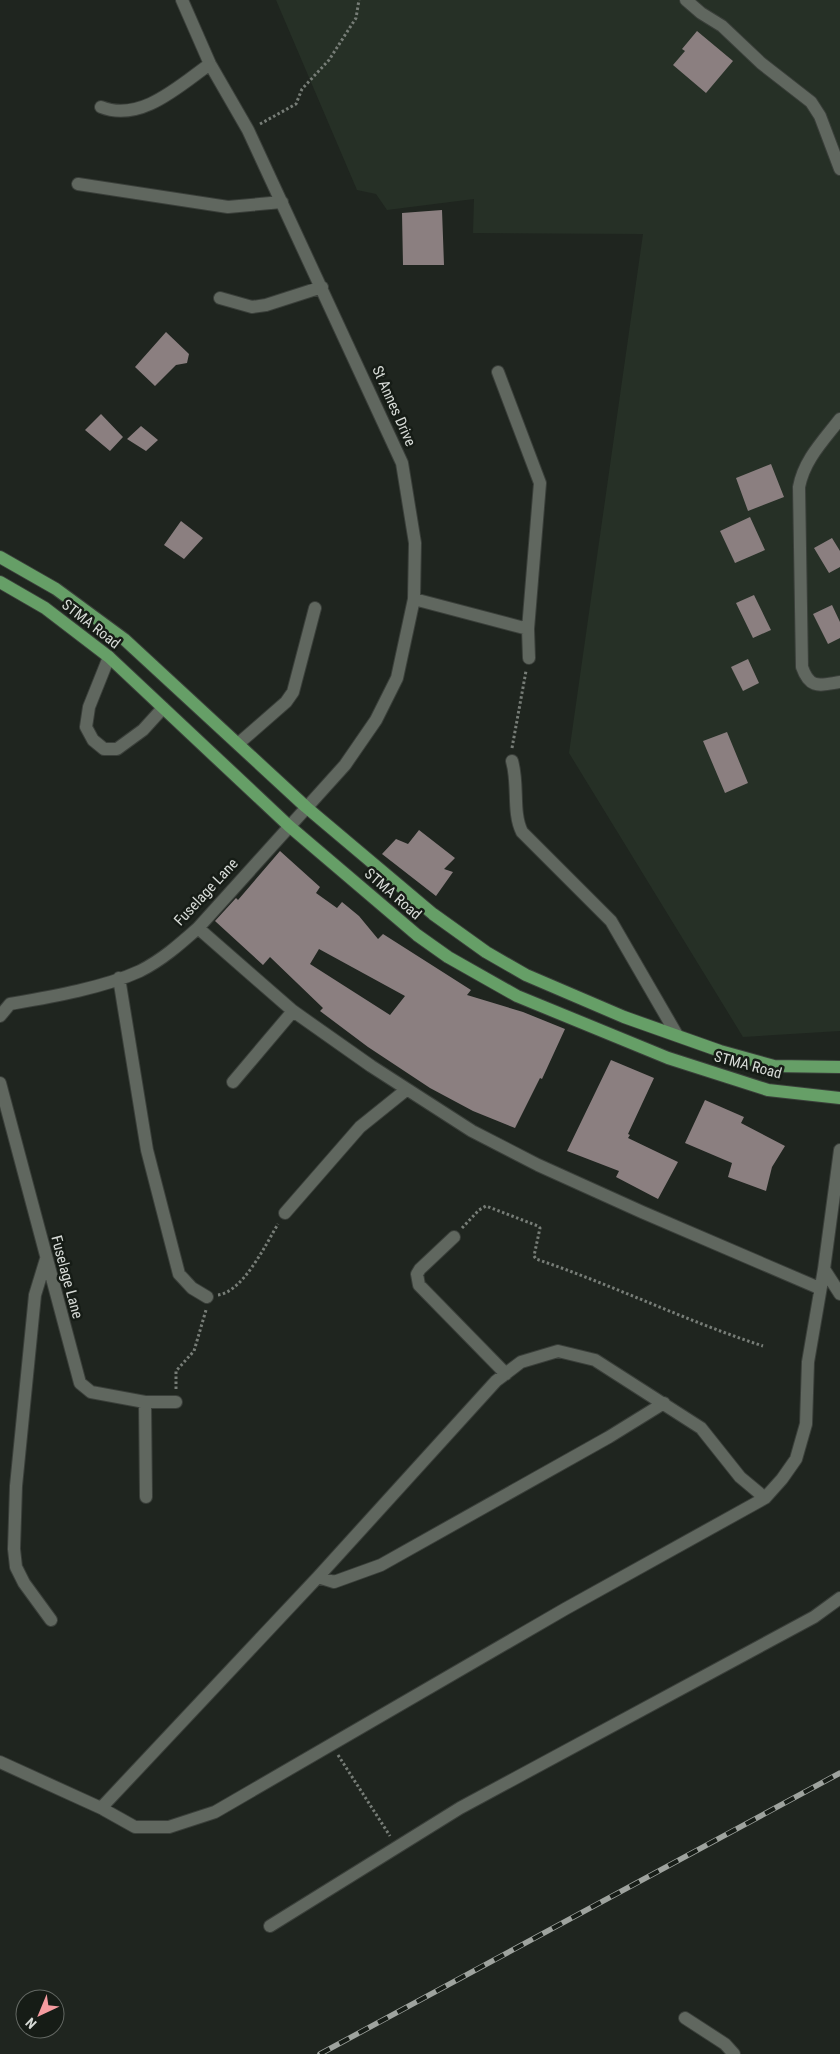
<svg xmlns="http://www.w3.org/2000/svg" width="840" height="2054" viewBox="0 0 840 2054" font-family="'Roboto Condensed',sans-serif">
<rect width="100%" height="100%" fill="#1f251f"/>
<!-- built -->
<path fill="#263026" d="M 276,0 L 840,0 L 840,1031 L 743,1037 L 569,753 L 643,234 L 473,233 L 474,199 L 387,210 L 376,194 L 357,190 Z"/>
<!-- building -->
<path fill="#8b7f80" fill-rule="evenodd" d="M 697,31 L 733,61 L 706,93 L 673,65 L 685,51 L 682,49 Z
M 442,210 L 444,265 L 403,265 L 402,213 Z
M 166,332 L 189,354 L 187,363 L 176,365 L 155,386 L 135,367 Z
M 101,414 L 123,437 L 110,451 L 85,430 Z
M 141,426 L 158,440 L 146,451 L 127,439 Z
M 771,464 L 784,497 L 748,511 L 736,478 Z
M 750,517 L 765,550 L 735,563 L 720,531 Z
M 181,521 L 203,538 L 184,559 L 164,545 Z
M 832,538 L 840,551 L 840,567 L 829,573 L 814,548 Z
M 754,595 L 771,630 L 753,638 L 736,603 Z
M 832,605 L 840,622 L 840,638 L 828,644 L 813,614 Z
M 748,659 L 759,683 L 743,691 L 731,667 Z
M 727,732 L 748,783 L 725,793 L 703,741 Z
M 419,830 L 455,858 L 444,869 L 453,872 L 436,896 L 382,854 L 396,839 L 408,844 Z
M 280,851 L 320,887 L 316,893 L 337,908 L 342,902 L 359,916 L 378,939 L 383,934 L 471,990 L 467,995 L 523,1012 L 565,1029 L 542,1079 L 540,1078 L 515,1128 L 473,1111 L 430,1088 L 368,1047 L 320,1011 L 323,1008 L 270,957 L 263,965 L 215,921 L 236,898 L 238,900 ZM 319,949 L 405,996 L 390,1015 L 310,964 Z
M 611,1060 L 654,1078 L 628,1134 L 630,1135 L 628,1138 L 678,1162 L 658,1199 L 616,1177 L 619,1171 L 567,1151 Z
M 705,1100 L 744,1117 L 741,1123 L 785,1146 L 772,1167 L 766,1191 L 728,1177 L 732,1163 L 685,1143 Z"/>
<g fill="none" stroke-linecap="round" stroke-linejoin="round">
<!-- minor casing -->
<g stroke="#3a3f3a" stroke-width="14">
<path id="minor" d="M 686,0 L 701,13 L 722,26 L 761,63 L 811,102 L 820,116 L 840,169
M 101,107 C 141,123 180,85 210,64
M 78,184 L 228,207 L 282,202
M 220,298 L 252,307 L 266,305 L 322,287
M 498,372 L 540,483 L 528,629
M 840,419 C 823,441 804,460 799,487 L 802,667 C 810,690 820,685 840,682
M 414,599 L 528,629 L 529,658
M 109,657 L 89,707 L 86,727 L 93,740 L 104,749 L 117,749 L 143,730 L 163,708
M 239,743 L 286,702 L 293,692 L 315,608
M 512,761 C 519,785 512,812 522,832 L 611,921 L 677,1035
M 198,928 L 293,1011 L 371,1066 L 472,1131 L 538,1165 L 642,1212 L 819,1288
M 119,978 L 147,1150 L 179,1274 L 192,1288 L 207,1297
M 0,1016 L 10,1004 C 50,997 103,988 140,971 C 162,960 180,944 198,928 L 345,765 L 376,720 L 397,678 L 414,599 L 415,543 L 402,463 L 248,130 L 210,64 L 182,0
M 233,1082 L 293,1011
M 0,1083 L 80,1383 L 91,1392 L 145,1402 L 176,1402
M 285,1213 L 360,1127 L 406,1090
M 454,1237 L 420,1269 L 417,1274 L 419,1285 L 506,1374
M 46,1259 L 35,1295 L 16,1486 L 14,1549 L 16,1567 L 24,1583 L 51,1620
M 824,1269 L 840,1294
M 145,1402 L 146,1497
M 318,1577 L 334,1582 L 381,1565 L 609,1437 L 664,1403
M 0,1762 L 101,1808 L 135,1827 L 169,1827 L 215,1812 L 565,1609 L 765,1498 L 782,1479 L 796,1459 L 806,1424 L 808,1362 L 824,1269 L 840,1150
M 101,1808 L 318,1577 L 496,1381 L 521,1362 L 558,1351 L 595,1360 L 701,1428 L 740,1477 L 765,1498
M 270,1926 L 460,1808 L 814,1617 L 840,1598
M 685,2018 L 725,2044 L 734,2054"/>
</g>
<!-- major casing -->
<g stroke="#3a3f3a" stroke-width="14">
<path id="major" d="M 0,557 L 56,589 L 124,639 L 306,807 L 433,914 L 486,952 L 526,975 L 624,1017 L 720,1051 L 774,1066 L 840,1067
M 0,582 L 45,608 L 109,657 L 289,826 L 417,935 L 448,957 L 517,996 L 668,1058 L 768,1090 L 840,1098"/>
</g>
<!-- path -->
<path stroke="#777d77" stroke-width="3" stroke-dasharray="2.5 2.5" stroke-linecap="butt" d="M 260,124 L 296,104 L 302,89 L 329,60 L 356,18 L 359,0
M 512,748 L 526,671
M 462,1228 L 479,1210 L 486,1206 L 538,1226 L 540,1228 L 534,1256 L 536,1259 C 613,1285 686,1321 763,1346
M 218,1295 C 243,1292 266,1244 278,1224
M 176,1389 L 176,1371 L 194,1351 L 206,1310
M 338,1755 L 390,1836"/>
<!-- minor -->
<use href="#minor" stroke="#60675f" stroke-width="12"/>
<!-- major -->
<use href="#major" stroke="#669f67" stroke-width="12"/>
<!-- rail casing -->
<g stroke="#9ea39e" stroke-width="5.5">
<path id="rail" d="M 320,2054 L 840,1773"/>
</g>
<!-- rail -->
<use href="#rail" stroke="#161c16" stroke-width="4" stroke-dasharray="11" stroke-linecap="butt"/>
</g>
<g text-anchor="middle" dominant-baseline="central" stroke-width="5" stroke-linejoin="round" paint-order="stroke">
<!-- street labels -->
<g font-size="15" fill="#d7dbd7" stroke="#161c16">
<text transform="translate(394 406) rotate(66)">St Annes Drive</text>
<text transform="translate(91 624) rotate(38)">STMA Road</text>
<text transform="translate(206 892) rotate(-47)">Fuselage Lane</text>
<text transform="translate(393 894) rotate(41)">STMA Road</text>
<text transform="translate(748 1065) rotate(15)">STMA Road</text>
<text transform="translate(67 1277) rotate(75)">Fuselage Lane</text>
</g>
</g>
<!-- north arrow -->
<g transform="translate(40 2014) rotate(224)"><circle r="24" fill="#161c16" stroke="#636863"/>
<path d="M0-4L9 19L0 12L-9 19Z" fill="#f49b9f"/>
<text y="-8" font-size="14" font-weight="bold" text-anchor="middle" fill="#d7dbd7">N</text>
</g>
</svg>
